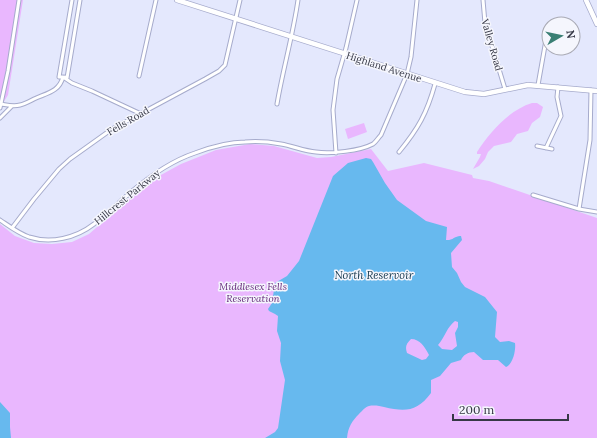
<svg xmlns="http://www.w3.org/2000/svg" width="597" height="438" viewBox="0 0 597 438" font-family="Lora,serif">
<rect width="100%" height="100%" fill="#e4e8fd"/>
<!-- green -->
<path fill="#e9b7fe" d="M 0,0 L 23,0 L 8,95 L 0,108 Z
M 532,103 L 537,103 L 543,107 L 540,117 L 532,123 L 528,131 L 517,134 L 511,142 L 494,146 L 488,152 L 485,159 L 479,166 L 473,169 L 480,157 L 481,154 L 477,154 L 477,152 C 490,132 509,110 532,103 Z
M 364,123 L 367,132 L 348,139 L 345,129 Z
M 250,144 L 274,146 L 317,158 L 331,157 L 371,149 L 388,171 L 424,163 L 472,175 L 473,178 L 489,181 L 597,218 L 597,438 L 0,438 L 0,224 L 15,236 L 34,243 L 52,244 L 72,242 L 89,234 L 142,188 L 159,176 L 181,164 L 216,150 Z"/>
<!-- water -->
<path fill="#67b9ee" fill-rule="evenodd" d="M 366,158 L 371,159 L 373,162 L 385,183 L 397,200 L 426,221 L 447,227 L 446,240 C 452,241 456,235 461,236 L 462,240 L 451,253 L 452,267 L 457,273 L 461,282 L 465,287 L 485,297 L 497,312 L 495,337 L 500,342 L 509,341 L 515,343 C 516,350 513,364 506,367 L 498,360 L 483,360 L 474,352 C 468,352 463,355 461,360 L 451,363 L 440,376 L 431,380 L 431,393 C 417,412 405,412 384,407 C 380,406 374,405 369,406 C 365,407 362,411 359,414 C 352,421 348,427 347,438 L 265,438 L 275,432 L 278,428 L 285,380 L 280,361 L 281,343 L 277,331 L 278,316 L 275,314 L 269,311 L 268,309 L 272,303 L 275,283 L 287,276 L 299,261 L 333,176 L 348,163 ZM 455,321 L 458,322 L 458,327 L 455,333 L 457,346 L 452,350 L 442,349 L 438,345 C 445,337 447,327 455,321 ZM 411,339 C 420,339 425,347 429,355 L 426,359 L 422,360 L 407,353 C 405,347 406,344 411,339 Z
M 0,402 L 10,413 L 10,427 L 11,438 L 0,438 Z"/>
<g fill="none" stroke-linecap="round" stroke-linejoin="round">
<!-- minor casing -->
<g stroke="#a6abcc" stroke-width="5">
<path id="minor" d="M 72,0 L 59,77 L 63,77 L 72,83 L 92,91 L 139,113
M 483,0 L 485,23 L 505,89
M 139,76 L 156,0
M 65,77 L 67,78 L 80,0
M 538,85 L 546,40 L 549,36
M 1,104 C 7,105 13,107 20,105 C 25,104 30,101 34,99 C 47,93 59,92 63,77
M 277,104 C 283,69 293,35 298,0
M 0,108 L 8,71 L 19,0
M 0,118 L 12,106
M 537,146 L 552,149
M 546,148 L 561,116 L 557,97 L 558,87
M 399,152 C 418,129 427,113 435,84
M 336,153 L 333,110 L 337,79 L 346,48 L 357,0
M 533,195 L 579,209 L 597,212
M 579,209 L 590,140 L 591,90
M 0,220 C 9,226 18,233 29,237 C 51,244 76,238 94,224 C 107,215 118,203 131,192 C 150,176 171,161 195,153 C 211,147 228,142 245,142 C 256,141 270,142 281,144 C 293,146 304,151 316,152 C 331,154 360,151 373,144 C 376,142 378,138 381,135 L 407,74 L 411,57 L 417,0
M 12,228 L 34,199 L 59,169 L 70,159 L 112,129 L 205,79 L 219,71 L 225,65 L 240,0"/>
</g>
<!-- secondary casing -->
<g stroke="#a6abcc" stroke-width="6">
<path id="secondary" d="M 177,0 L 465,92 L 484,94 L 528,85 L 597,91
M 586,0 L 597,24"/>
</g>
<!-- minor -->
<use href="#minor" stroke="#fff" stroke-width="3"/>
<!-- secondary -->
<use href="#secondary" stroke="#fff" stroke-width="4.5"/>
</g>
<g text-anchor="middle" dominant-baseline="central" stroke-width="3" stroke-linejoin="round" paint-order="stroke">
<!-- street labels -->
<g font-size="10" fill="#363846" stroke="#f5f6fd">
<text transform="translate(492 45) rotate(74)">Valley Road</text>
<text transform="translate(384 67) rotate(18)">Highland Avenue</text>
<text transform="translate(128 121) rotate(-30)">Fells Road</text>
<text transform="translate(127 197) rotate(-39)">Hillcrest Parkway</text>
</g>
<!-- park labels -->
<g font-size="10" font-style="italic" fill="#65297b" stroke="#f5f6fd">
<text x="253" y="286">Middlesex Fells<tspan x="253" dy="12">Reservation</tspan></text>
</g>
<!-- water labels -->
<g font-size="11" font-style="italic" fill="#13374d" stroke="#f5f6fd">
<text x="374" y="275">North Reservoir</text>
</g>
</g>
<!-- north arrow -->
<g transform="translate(561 36) rotate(81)"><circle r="19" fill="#f5f6fd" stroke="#a9aab4"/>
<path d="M0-3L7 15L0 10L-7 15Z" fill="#3a7f74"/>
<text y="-6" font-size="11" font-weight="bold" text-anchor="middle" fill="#363846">N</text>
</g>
<!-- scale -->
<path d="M453 414v6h115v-6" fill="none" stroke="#363846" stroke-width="2"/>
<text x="459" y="414" font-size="12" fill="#363846" stroke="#f5f6fd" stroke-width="3" paint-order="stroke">200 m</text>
</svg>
